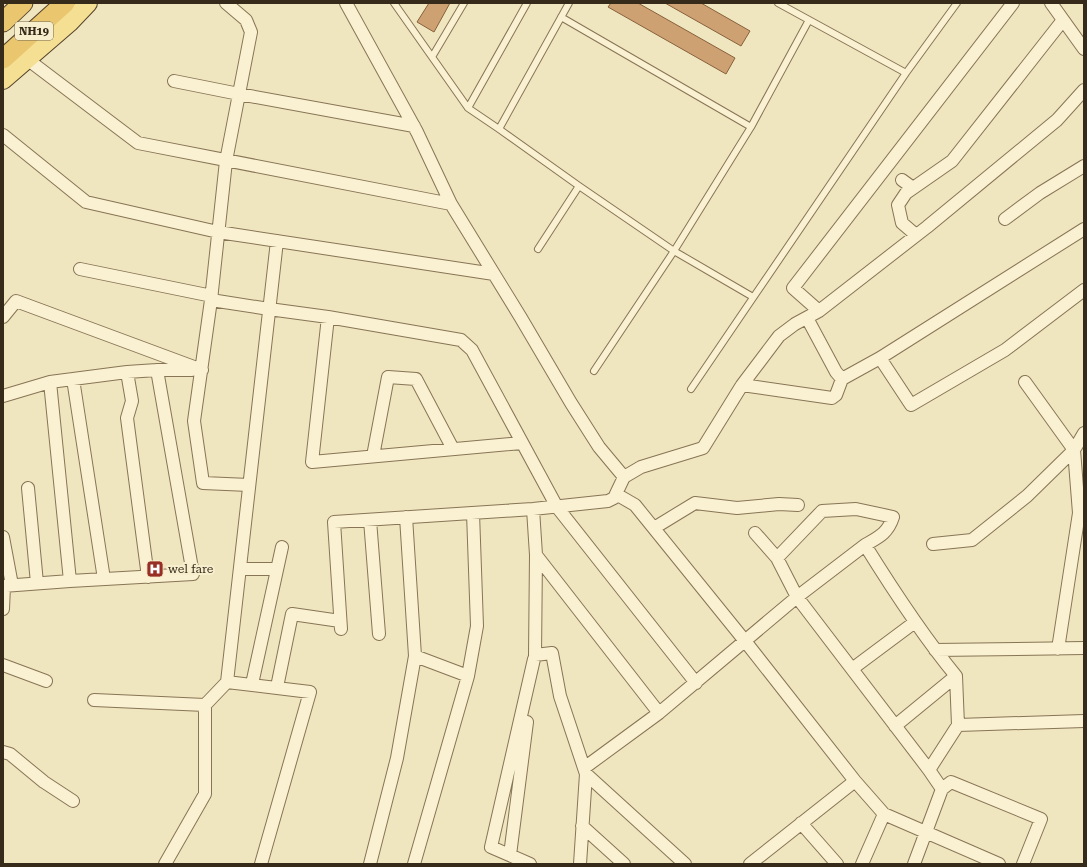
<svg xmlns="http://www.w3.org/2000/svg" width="1087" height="867" viewBox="0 0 1087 867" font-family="'Roboto Serif',serif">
<rect width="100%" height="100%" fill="#efe5be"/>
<!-- building -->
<path fill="#cea172" stroke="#87613c" d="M 429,3 L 450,3 L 434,32 L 417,22 Z
M 611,3 L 638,3 L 735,58 L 726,74 L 608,7 Z
M 665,3 L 701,3 L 750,31 L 741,46 Z"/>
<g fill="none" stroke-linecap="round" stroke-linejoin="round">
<!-- service casing -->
<g stroke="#877556" stroke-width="8">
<path id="service" d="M 394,3 L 432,57 L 464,3
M 561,17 L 751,127
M 432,57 L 468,108 L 499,129 L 579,186 L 674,251 L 753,297
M 906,73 L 957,3
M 468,108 L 527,3
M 499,129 L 569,3
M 538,249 L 579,186
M 594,371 L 674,251 L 751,127 L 809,20
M 691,389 L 906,73 L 778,3"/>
</g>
<!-- minor casing -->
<g stroke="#877556" stroke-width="14">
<path id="minor" d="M 226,3 L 246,20 L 251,32 L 226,161 L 211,300 L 269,309 L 328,317 L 461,340 L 472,350 L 557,507 L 696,683
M 346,3 L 417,132 L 451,204 L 521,318 L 571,403 L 599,447 L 624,477
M 1051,3 L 1084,49
M 27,59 L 138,143 L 451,204
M 174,81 L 239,94 L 414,126
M 3,135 L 86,202 L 218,232 L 494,274
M 902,180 L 913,188
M 1005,219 L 1040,193 L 1084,166
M 916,235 L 902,223 L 898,205 L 906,193 L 952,161 L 1063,20
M 80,269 L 212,296
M 211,300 L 194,421 L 203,483 L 249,485
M 819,311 L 793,288 L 1013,3
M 3,317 L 16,301 L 202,370
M 328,317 L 312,462 L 522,443
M 807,318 L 836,372 L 842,379
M 880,358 L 911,405 L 1005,350 L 1084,290
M 127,372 L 132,401 L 127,418 L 148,577
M 73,379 L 104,579
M 1025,382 L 1074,450 L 1079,513 L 1058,649
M 742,385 L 832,398 L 836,395 L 842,379 L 880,358 L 1084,229
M 3,396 L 50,382 L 127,372 L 157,370 L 192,370
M 373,456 L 388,377 L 416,379 L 453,449
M 28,488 L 37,583
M 616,494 L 635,505 L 745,641 L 855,781 L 884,814 L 999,864
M 533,509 L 536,555 L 535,655 L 552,653 L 560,696 L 586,774 L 580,864
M 406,517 L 415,656 L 468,676
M 370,520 L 379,634
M 654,528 L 695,503 L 737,508 L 779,504 L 798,505
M 755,533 L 777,558 L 797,597 L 929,770 L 942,789
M 3,537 L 12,585
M 933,544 L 972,540 L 1027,496 L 1074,450 L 1084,433
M 536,555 L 659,713
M 777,558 L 822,511 L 856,509 L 893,517 C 888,533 879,537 865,545
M 240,569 L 277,569
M 70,581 L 193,574 L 157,370
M 3,586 L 70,581 L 50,382
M 3,609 L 4,586
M 341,629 L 334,522 L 533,509 L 608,501 L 614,498 L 624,477 L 641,467 L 703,448 L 742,385 L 779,336 L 795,324 L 819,311 L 927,227 L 1057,120 L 1084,90
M 935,650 L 1084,648
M 3,665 L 46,681
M 852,669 L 915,622
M 252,684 L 282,547
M 277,687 L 292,614 L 340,621
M 94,700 L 205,705 L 227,682
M 958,725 L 1084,721
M 3,752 L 10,754 L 44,782 L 73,801
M 584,768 L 659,713 L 797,597 L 865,545 C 893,590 922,635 956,676 L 895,726
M 929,770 L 958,725 L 956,676
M 586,774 L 685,864
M 801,823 L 837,864
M 582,826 L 624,864
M 510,855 L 527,722
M 165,864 L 205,794 L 205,705
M 261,864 L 310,692 L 227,682 L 277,241
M 370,864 L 397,758 L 415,656
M 414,864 L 468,676 L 477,626 L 473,513
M 530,864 L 491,847 L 534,659
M 750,864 L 855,781
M 862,864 L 884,814
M 914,864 L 942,789 L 951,782 L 1041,819 L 1023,864"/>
</g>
<!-- primary casing -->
<g stroke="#54422b" stroke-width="20">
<path id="primary" d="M 3,80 L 69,23 L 88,3"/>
</g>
<!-- trunk casing -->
<g stroke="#54422b" stroke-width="21">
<path id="trunk" d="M 3,22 L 23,3
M 3,59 L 65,3"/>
</g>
<!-- service -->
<use href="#service" stroke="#f9f1d1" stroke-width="6"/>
<!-- minor -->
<use href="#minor" stroke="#f9f1d1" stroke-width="12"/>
<!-- primary -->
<use href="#primary" stroke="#f4df93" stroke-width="18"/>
<!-- trunk -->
<use href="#trunk" stroke="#eac66f" stroke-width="19"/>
</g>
<!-- icons -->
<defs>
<g id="hospital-square" transform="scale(0.9)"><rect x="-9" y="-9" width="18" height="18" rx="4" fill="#972f25" stroke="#f6eecd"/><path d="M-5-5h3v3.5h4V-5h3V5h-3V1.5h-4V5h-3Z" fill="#fff"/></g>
</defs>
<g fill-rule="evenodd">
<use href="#hospital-square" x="155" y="569"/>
</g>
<g text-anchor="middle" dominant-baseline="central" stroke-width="4" stroke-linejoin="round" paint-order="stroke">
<!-- shield labels -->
<rect fill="#f6eecd" stroke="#706650" stroke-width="1" x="15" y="22" width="38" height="18" rx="3"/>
<g font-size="11" font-weight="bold" fill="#362b1b">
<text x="34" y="31">NH19</text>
</g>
<!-- poi labels -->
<g font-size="12" fill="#362b1b" stroke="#f6eecd" text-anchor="start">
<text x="168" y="569">wel fare</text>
</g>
</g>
<!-- border -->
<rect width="1087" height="867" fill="none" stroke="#362b1b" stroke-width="8"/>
</svg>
